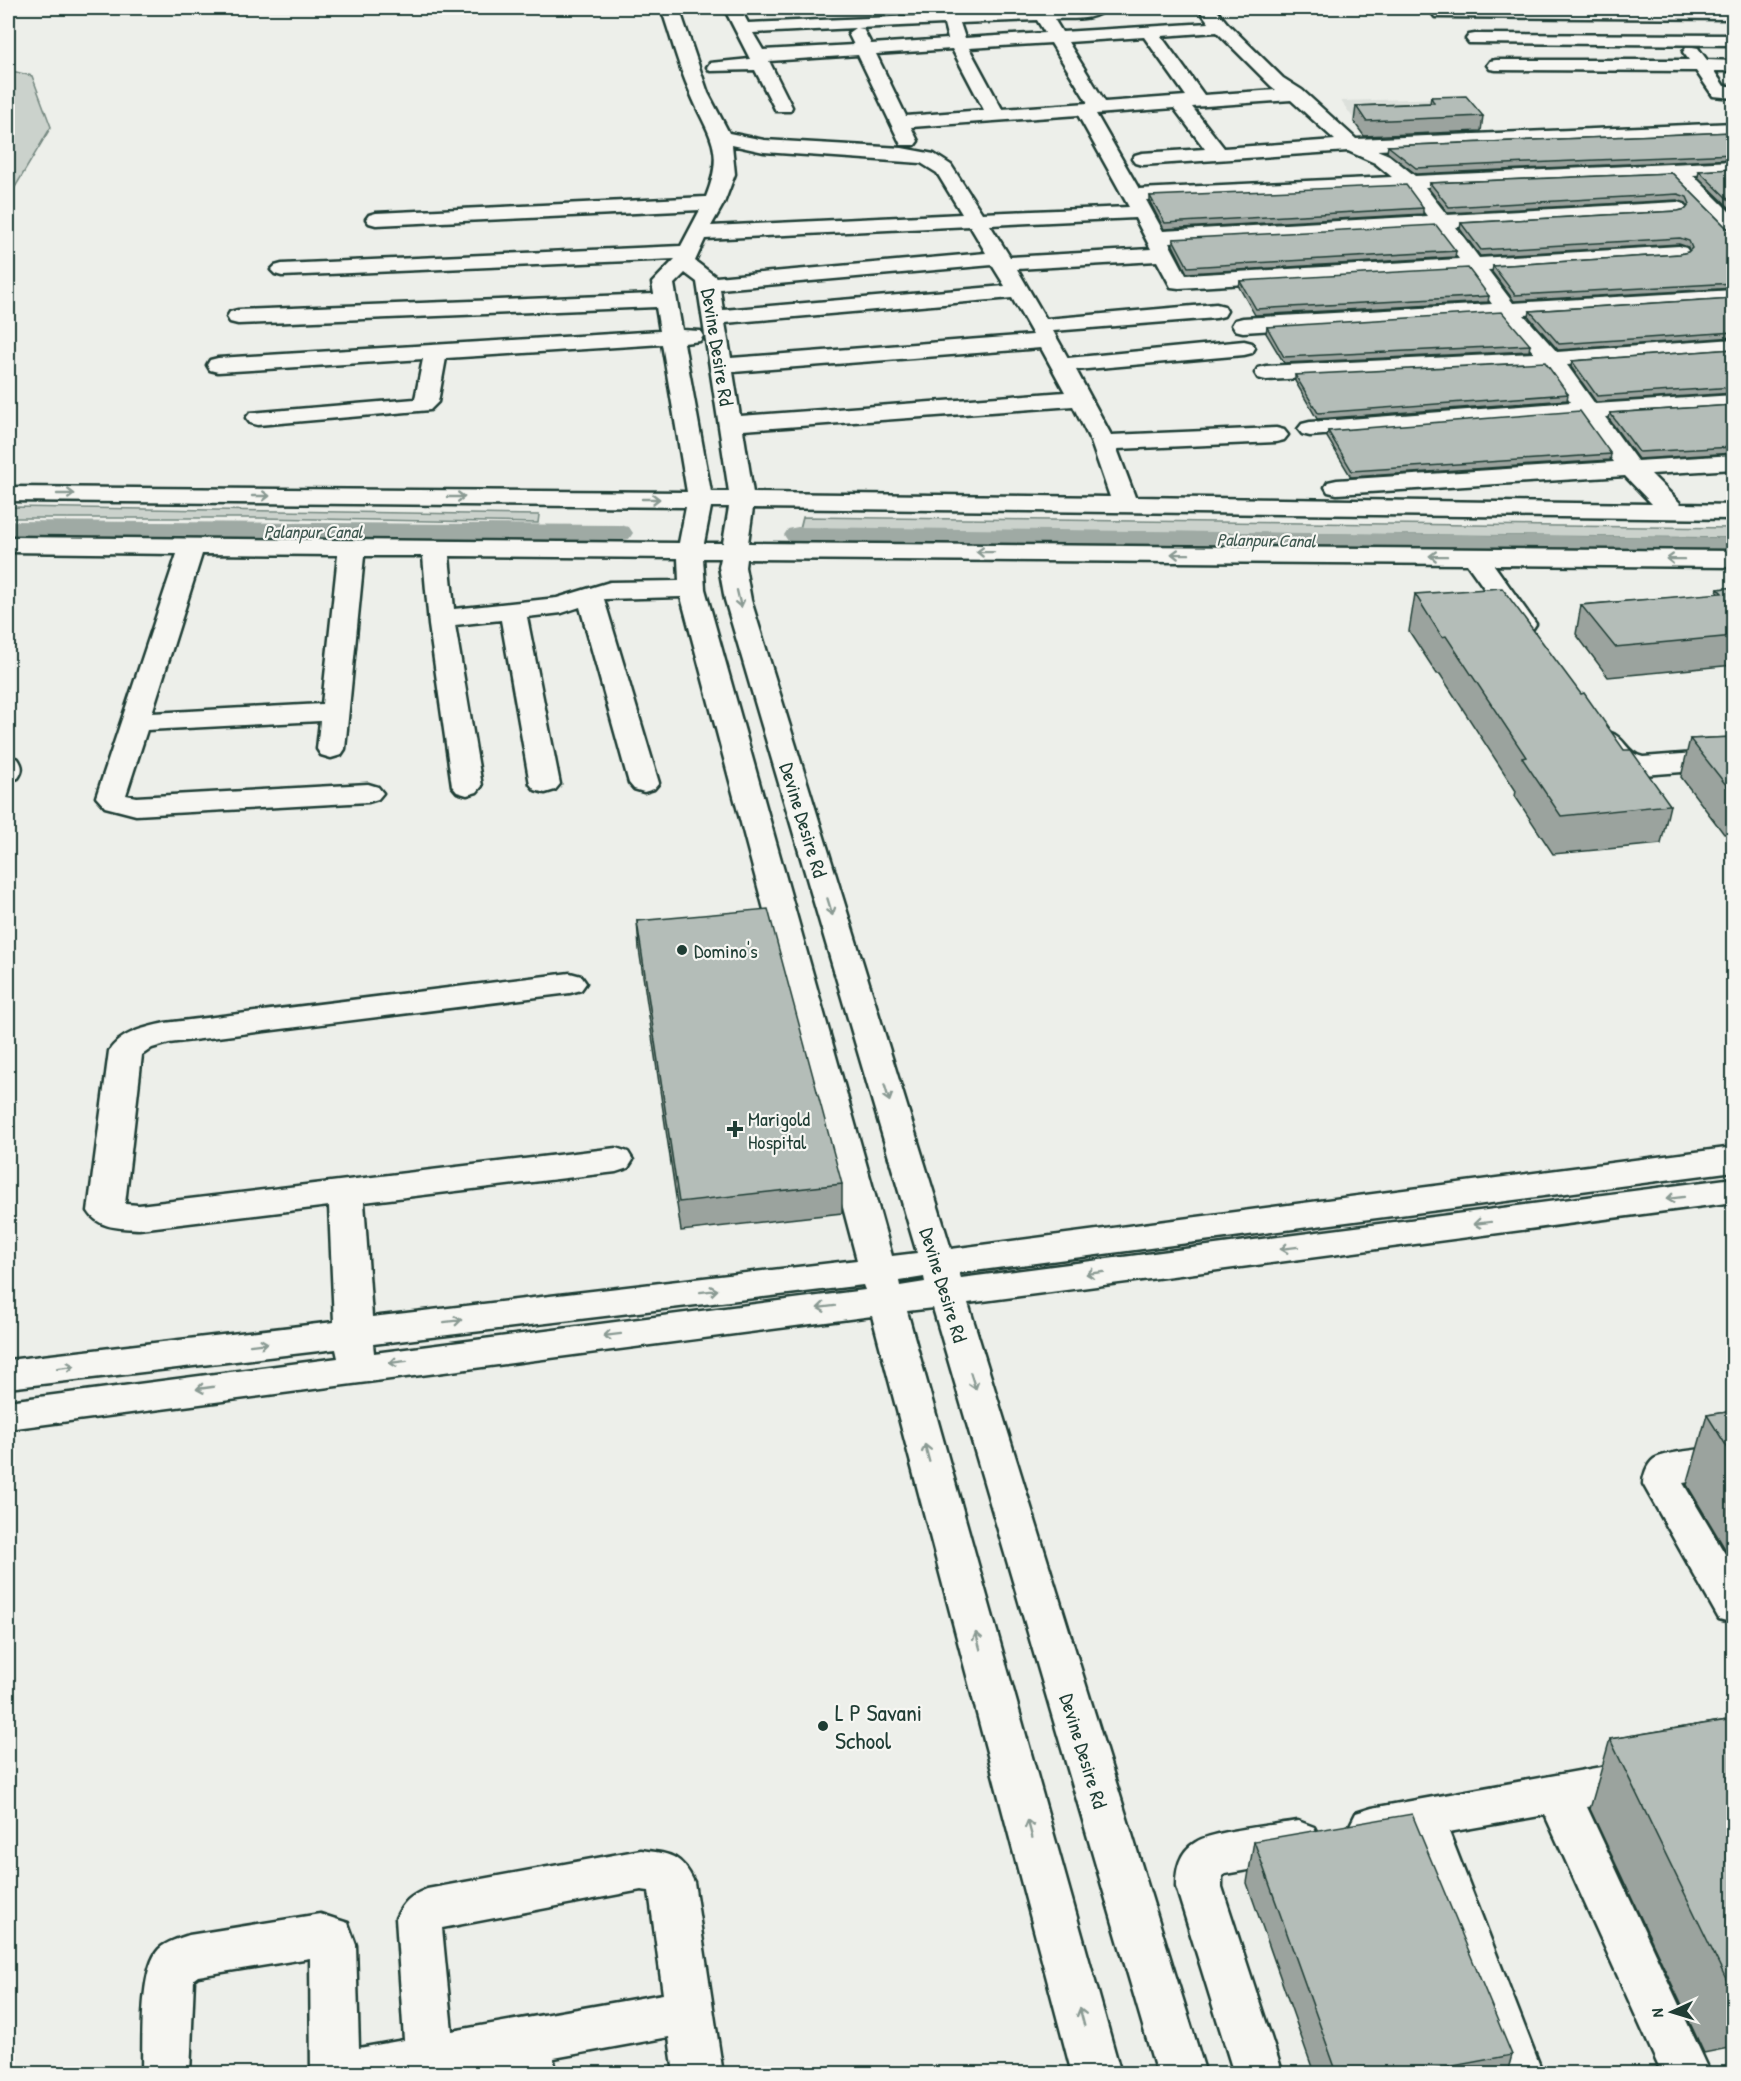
<svg xmlns="http://www.w3.org/2000/svg" width="1741" height="2081" viewBox="0 0 1741 2081" font-family="'Patrick Hand',sans-serif">
<rect width="100%" height="100%" fill="#edefea"/>
<filter id="ink" filterUnits="userSpaceOnUse"><feTurbulence type="fractalNoise" baseFrequency=".0167" numOctaves="2"/><feDisplacementMap in="SourceGraphic" scale="12" xChannelSelector="R" yChannelSelector="G"/><feConvolveMatrix kernelMatrix="1 2 1 2 8 2 1 2 1" color-interpolation-filters="sRGB"/></filter>
<g filter="url(#ink)">
<!-- built -->
<path fill="#dce0db" d="M 1447,98 L 1461,112 L 1356,122 L 1341,101 Z"/>
<!-- green -->
<path fill="#cbd2cc" stroke="#758880" stroke-width="1.5" d="M 8,70 L 32,76 L 51,127 L 8,199 Z
M 10,507 L 539,515 L 538,523 L 260,518 L 8,518 Z
M 803,517 L 1733,528 L 1734,538 L 800,529 Z
M 8,534 L 557,539 L 557,544 L 8,541 Z
M 796,539 L 1733,551 L 796,545 Z"/>
<g fill="none" stroke-linecap="round" stroke-linejoin="round">
<!-- canal -->
<path fill="#9faaa4" fill-rule="evenodd" d="M 8,521 L 619,525 L 629,527 L 633,533 L 629,539 L 619,541 L 8,537 Z
M 798,527 L 1734,538 L 1734,554 L 798,543 L 788,541 L 784,535 L 788,529 Z"/>
<!-- minor casing -->
<g stroke="#1f3d34" stroke-width="5">
<path id="minor" d="M 661,8 L 679,8 L 708,93 L 729,133 L 764,140 L 902,148 L 934,154 L 951,165 L 982,213 L 1129,207 L 1078,115 L 911,127 L 918,141 L 915,145 L 901,145 L 858,55 L 769,61 L 792,107 L 790,111 L 776,111 L 755,70 L 710,71 L 707,67 L 710,63 L 750,59 L 724,8 L 740,8 L 748,23 L 1106,8 C 1095,22 1070,18 1054,19 L 1062,32 L 1209,23 L 1198,8 L 1215,8 L 1227,23 L 1283,78 L 1302,90 L 1356,139 L 1734,123 L 1734,135 L 1377,150 L 1389,155 L 1415,176 L 1734,161 L 1734,173 L 1693,175 L 1734,216 L 1734,234 L 1727,232 L 1672,176 L 1425,187 L 1447,215 L 1677,202 L 1684,204 L 1687,208 L 1684,212 L 1677,214 L 1456,227 L 1479,258 L 1679,246 L 1686,248 L 1689,252 L 1686,256 L 1679,258 L 1488,270 L 1513,303 L 1734,290 L 1734,302 L 1524,315 L 1557,352 L 1734,339 L 1734,353 L 1567,365 L 1595,404 L 1734,395 L 1734,409 L 1605,417 L 1637,461 L 1734,455 L 1734,469 L 1651,474 L 1681,504 L 1734,505 L 1734,519 L 753,508 L 748,543 L 1734,551 L 1734,567 L 1494,565 L 1536,624 L 1532,630 L 1523,632 L 1514,630 L 1467,564 L 746,559 L 745,567 L 751,600 L 951,1249 L 1734,1147 L 1734,1171 L 959,1273 L 961,1278 L 1734,1178 L 1734,1202 L 968,1303 L 1206,2074 L 1157,2074 L 933,1308 L 907,1311 L 1121,2074 L 1072,2074 L 872,1316 L 8,1429 L 8,1401 L 338,1358 L 336,1349 L 8,1388 L 8,1360 L 334,1322 L 329,1206 L 139,1229 C 120,1228 99,1229 88,1211 L 109,1051 C 122,1032 144,1028 165,1023 L 570,973 L 581,976 L 586,983 L 581,990 L 570,993 L 169,1043 L 152,1048 L 142,1055 L 125,1204 L 139,1205 L 616,1148 L 628,1152 L 633,1160 L 628,1168 L 616,1172 L 364,1202 L 372,1317 L 857,1260 L 681,597 L 604,599 L 659,783 L 654,789 L 644,792 L 634,789 L 629,783 L 580,607 L 562,613 L 527,617 L 560,784 L 555,790 L 545,793 L 535,790 L 530,784 L 501,620 L 455,625 L 482,786 L 477,792 L 467,795 L 457,792 L 452,786 L 429,625 L 423,556 L 364,556 L 345,749 L 341,755 L 331,758 L 321,755 L 317,749 L 320,721 L 147,730 L 126,795 L 136,797 L 368,784 L 378,787 L 383,793 L 378,799 L 368,802 L 136,815 L 105,807 L 96,797 L 177,554 L 8,552 L 8,537 L 679,543 L 686,507 L 8,501 L 8,487 L 687,492 L 662,344 L 446,358 L 438,402 L 430,410 L 258,425 L 250,423 L 246,418 L 250,413 L 415,399 L 423,359 L 218,372 L 210,370 L 207,365 L 210,360 L 218,358 L 660,331 L 656,307 L 238,324 L 230,322 L 227,317 L 230,312 L 238,310 L 654,294 L 652,283 L 675,259 L 282,276 L 275,274 L 271,270 L 275,266 L 282,264 L 681,246 L 700,210 L 376,225 L 369,223 L 366,219 L 369,215 L 376,213 L 706,197 C 726,146 708,137 690,92 C 678,65 671,36 661,8 ZM 1037,20 L 1045,33 L 965,38 L 960,23 ZM 944,24 L 948,39 L 871,44 L 863,29 L 858,28 ZM 855,28 L 848,33 L 854,45 L 763,50 L 753,33 ZM 1217,32 L 1271,86 L 1276,90 L 1204,95 L 1161,36 ZM 1144,37 L 1186,96 L 1105,102 L 1068,42 ZM 1051,43 L 1088,103 L 1002,109 L 969,48 ZM 952,49 L 984,110 L 906,116 L 876,54 ZM 1291,100 L 1335,140 L 1224,148 L 1192,107 ZM 1174,108 L 1205,149 L 1142,153 L 1135,155 L 1132,159 L 1135,163 L 1142,165 L 1348,151 L 1375,163 L 1392,177 L 1139,189 L 1096,114 ZM 732,145 L 764,152 L 921,163 L 937,173 L 962,214 L 711,226 L 724,203 L 735,174 ZM 1406,188 L 1427,216 L 1163,231 L 1146,200 ZM 1135,218 L 1151,249 L 1010,257 L 990,225 ZM 970,226 L 986,253 L 716,277 L 695,261 L 705,239 ZM 1436,228 L 1459,259 L 1186,275 L 1169,243 ZM 1157,261 L 1171,287 L 1179,288 L 1468,271 L 1492,304 L 1243,318 L 1235,320 L 1232,325 L 1235,330 L 1243,332 L 1502,316 L 1534,353 L 1266,366 L 1258,368 L 1255,373 L 1258,378 L 1266,380 L 1545,366 L 1571,402 L 1310,422 L 1302,424 L 1298,429 L 1302,434 L 1310,436 L 1580,415 L 1614,462 L 1337,480 L 1328,482 L 1325,487 L 1328,492 L 1337,494 L 1625,476 L 1652,504 L 1135,497 L 1117,449 L 1276,442 L 1284,440 L 1288,435 L 1284,430 L 1276,428 L 1111,435 L 1076,370 L 1244,355 L 1252,353 L 1255,348 L 1252,343 L 1244,341 L 1068,358 L 1053,331 L 1216,318 L 1224,316 L 1227,311 L 1224,306 L 1216,304 L 1046,319 L 1017,269 ZM 992,265 L 1005,286 L 723,310 L 720,289 ZM 685,273 L 697,282 L 729,492 L 711,492 L 684,343 L 700,341 L 703,336 L 700,331 L 682,330 L 674,284 ZM 1012,298 L 1033,335 L 731,358 L 725,323 ZM 1041,348 L 1065,392 L 740,416 L 733,372 ZM 1073,406 L 1091,442 L 1110,497 L 753,493 L 743,430 ZM 711,507 L 729,507 L 723,543 L 704,543 ZM 202,554 L 338,555 L 322,704 L 152,713 ZM 449,556 L 678,558 L 679,581 L 610,582 L 557,598 L 454,609 ZM 703,558 L 721,558 L 719,567 L 725,600 L 917,1253 L 892,1256 L 705,589 ZM 924,1277 L 925,1282 L 900,1286 L 899,1281 ZM 863,1285 L 865,1290 L 374,1353 L 373,1344 Z
M 1441,8 L 1734,9 L 1734,19 L 1435,17 L 1432,13 L 1435,9 Z
M 1475,34 L 1734,35 L 1734,45 L 1469,43 L 1466,39 L 1469,35 Z
M 1692,47 L 1698,48 L 1707,60 L 1734,61 L 1734,71 L 1714,71 L 1724,86 L 1734,86 L 1734,98 L 1713,96 L 1696,71 L 1496,70 L 1490,69 L 1487,65 L 1490,61 L 1496,60 L 1689,60 L 1683,52 L 1686,48 Z
M 1608,732 C 1626,737 1625,753 1643,757 L 1734,750 L 1734,768 L 1643,775 L 1613,767 L 1594,741 L 1598,735 Z
M 8,756 L 18,759 C 23,766 23,771 18,778 L 8,781 Z
M 1734,1445 L 1734,1475 L 1683,1483 L 1734,1569 L 1734,1623 L 1719,1619 L 1643,1484 C 1643,1476 1647,1464 1654,1459 C 1668,1451 1716,1448 1734,1445 Z
M 1640,1760 L 1656,1766 L 1662,1779 L 1656,1792 L 1640,1798 L 1587,1807 L 1711,2074 L 1662,2074 L 1545,1815 L 1449,1832 L 1543,2074 L 1494,2074 L 1407,1840 L 1372,1846 L 1356,1841 L 1349,1827 L 1356,1813 L 1372,1808 Z
M 1298,1821 L 1314,1827 L 1321,1841 L 1314,1855 L 1298,1861 L 1225,1874 L 1222,1876 L 1222,1887 L 1283,2074 L 1234,2074 L 1176,1887 C 1176,1869 1179,1852 1196,1842 C 1213,1831 1275,1825 1298,1821 Z
M 641,1850 C 670,1854 681,1854 694,1882 L 723,2074 L 674,2074 L 669,2037 L 554,2058 L 555,2074 L 506,2074 L 506,2067 L 468,2074 L 311,2074 L 310,1958 L 198,1976 L 194,1979 L 190,2074 L 142,2074 C 143,2044 139,1970 159,1949 C 166,1942 180,1938 189,1935 L 320,1914 L 348,1923 L 356,1945 L 359,2048 L 404,2040 L 396,1918 C 404,1901 410,1896 427,1889 ZM 641,1890 L 649,1891 L 663,1994 L 452,2031 L 442,1928 Z"/>
</g>
<!-- minor -->
<use href="#minor" fill="#f6f6f2" fill-rule="evenodd"/>
</g>
<!-- wall -->
<path fill="#9ba39e" stroke="#1f3d34" stroke-width="1.5" d="M 1431,97 L 1483,116 L 1481,131 L 1364,136 L 1354,122 L 1356,106 L 1430,103 Z
M 1734,132 L 1734,159 L 1416,174 L 1387,152 L 1388,146 Z
M 1734,169 L 1734,212 L 1698,177 L 1699,171 Z
M 1672,173 L 1727,228 L 1734,230 L 1734,288 L 1514,301 L 1492,272 L 1493,266 L 1680,254 L 1688,252 L 1689,250 L 1688,247 L 1679,244 L 1480,256 L 1460,229 L 1461,223 L 1678,211 L 1686,209 L 1688,206 L 1686,203 L 1677,200 L 1448,213 L 1429,189 L 1430,183 Z
M 1150,196 L 1423,208 L 1423,214 L 1164,229 L 1150,202 Z
M 1173,239 L 1456,251 L 1455,257 L 1187,273 L 1173,245 Z
M 1240,281 L 1489,296 L 1488,302 L 1255,315 L 1239,287 Z
M 1734,298 L 1734,337 L 1558,350 L 1529,317 L 1530,311 Z
M 1267,327 L 1530,345 L 1529,351 L 1284,363 L 1266,333 Z
M 1734,349 L 1734,393 L 1596,402 L 1571,367 L 1572,361 Z
M 1295,375 L 1568,394 L 1567,400 L 1317,419 L 1295,381 Z
M 1734,405 L 1734,453 L 1638,459 L 1609,419 L 1610,413 Z
M 1328,431 L 1611,454 L 1610,460 L 1351,477 L 1327,437 Z
M 1734,587 L 1734,665 L 1608,677 L 1576,634 L 1581,605 L 1717,594 L 1718,589 Z
M 1415,594 L 1624,750 L 1670,805 L 1661,844 L 1553,854 L 1515,796 L 1516,791 L 1440,674 L 1437,674 L 1409,631 Z
M 1734,737 L 1734,833 L 1724,834 L 1681,777 L 1690,739 Z
M 637,921 L 842,1184 L 842,1213 L 681,1231 L 639,949 Z
M 1734,1411 L 1734,1564 L 1687,1485 L 1707,1415 Z
M 1734,1719 L 1734,2047 L 1704,2053 L 1590,1809 L 1610,1739 Z
M 1254,1841 L 1512,2055 L 1507,2073 L 1314,2073 L 1247,1883 Z"/>
<!-- building -->
<path fill="#b4bdb8" stroke="#1f3d34" stroke-width="1.5" d="M 1466,96 L 1483,116 L 1366,121 L 1356,106 L 1434,103 L 1431,97 Z
M 1734,132 L 1734,154 L 1416,168 L 1388,146 Z
M 1734,169 L 1734,205 L 1699,171 Z
M 1672,173 L 1727,228 L 1734,230 L 1734,266 L 1728,266 L 1734,273 L 1734,283 L 1515,295 L 1493,266 L 1680,254 L 1688,252 L 1692,248 L 1689,241 L 1680,238 L 1481,250 L 1461,223 L 1678,211 L 1686,209 L 1690,204 L 1687,197 L 1678,194 L 1449,207 L 1430,183 Z
M 1406,185 L 1423,208 L 1165,223 L 1150,196 Z
M 1436,225 L 1456,251 L 1188,267 L 1173,239 Z
M 1468,268 L 1489,296 L 1256,309 L 1240,281 Z
M 1734,298 L 1734,332 L 1559,344 L 1530,311 Z
M 1502,312 L 1530,345 L 1284,357 L 1267,327 Z
M 1734,349 L 1734,387 L 1597,396 L 1572,361 Z
M 1545,362 L 1568,394 L 1318,413 L 1295,375 Z
M 1734,405 L 1734,447 L 1639,452 L 1610,413 Z
M 1580,411 L 1611,454 L 1352,471 L 1328,431 Z
M 1734,587 L 1734,636 L 1615,647 L 1581,605 L 1722,593 L 1718,589 Z
M 1502,588 L 1581,694 L 1584,693 L 1624,750 L 1631,750 L 1670,805 L 1561,816 L 1522,758 L 1526,757 L 1446,636 L 1442,637 L 1415,594 Z
M 1734,737 L 1734,795 L 1690,739 Z
M 768,909 L 842,1184 L 679,1202 L 637,921 Z
M 1734,1411 L 1734,1458 L 1707,1415 Z
M 1734,1719 L 1734,1984 L 1729,1985 L 1610,1739 Z
M 1412,1814 L 1512,2055 L 1416,2073 L 1337,2073 L 1254,1841 Z"/>
<!-- one-way arrows -->
<defs><path id="oneway-shaft" d="M-6 0H5M1.5-3L5.5 0L1.5 3" fill="none" stroke-width="1.6" stroke-linecap="round" stroke-linejoin="round" transform="scale(1.5)"/></defs>
<g stroke="#8a9a93">
<use href="#oneway-shaft" transform="translate(66 494)"/>
<use href="#oneway-shaft" transform="translate(261 496)"/>
<use href="#oneway-shaft" transform="translate(456 497)"/>
<use href="#oneway-shaft" transform="translate(651 499)"/>
<use href="#oneway-shaft" transform="translate(985 552) rotate(-179)"/>
<use href="#oneway-shaft" transform="translate(1180 554) rotate(-179)"/>
<use href="#oneway-shaft" transform="translate(1438 556) rotate(-179)"/>
<use href="#oneway-shaft" transform="translate(1675 559) rotate(-179)"/>
<use href="#oneway-shaft" transform="translate(739 599) rotate(77)"/>
<use href="#oneway-shaft" transform="translate(830 907) rotate(73)"/>
<use href="#oneway-shaft" transform="translate(887 1093) rotate(73)"/>
<use href="#oneway-shaft" transform="translate(1675 1198) rotate(173)"/>
<use href="#oneway-shaft" transform="translate(1482 1223) rotate(173)"/>
<use href="#oneway-shaft" transform="translate(1289 1248) rotate(173)"/>
<use href="#oneway-shaft" transform="translate(1095 1273) rotate(173)"/>
<use href="#oneway-shaft" transform="translate(709 1291) rotate(-7)"/>
<use href="#oneway-shaft" transform="translate(826 1307) rotate(173)"/>
<use href="#oneway-shaft" transform="translate(453 1321) rotate(-7)"/>
<use href="#oneway-shaft" transform="translate(612 1335) rotate(173)"/>
<use href="#oneway-shaft" transform="translate(259 1344) rotate(-7)"/>
<use href="#oneway-shaft" transform="translate(398 1362) rotate(173)"/>
<use href="#oneway-shaft" transform="translate(66 1367) rotate(-7)"/>
<use href="#oneway-shaft" transform="translate(973 1381) rotate(73)"/>
<use href="#oneway-shaft" transform="translate(205 1388) rotate(172)"/>
<use href="#oneway-shaft" transform="translate(927 1453) rotate(-105)"/>
<use href="#oneway-shaft" transform="translate(978 1641) rotate(-105)"/>
<use href="#oneway-shaft" transform="translate(1030 1829) rotate(-105)"/>
<use href="#oneway-shaft" transform="translate(1082 2017) rotate(-105)"/>
</g>
</g>
<!-- markers -->
<g fill="#1f3d34" stroke="#f6f6f2" stroke-width="2">
<circle cx="682" cy="950" r="6"/>
<path d="M732 1120h6v6h6v6h-6v6h-6v-6h-6v-6h6z"/>
<circle cx="823" cy="1726" r="6"/>
</g>
<g text-anchor="middle" dominant-baseline="central" stroke-width="4.5" stroke-linejoin="round" paint-order="stroke">
<!-- far-water labels -->
<g font-size="18" font-style="italic" fill="#3f5850" stroke="#f6f6f2">
<text x="313" y="531">Palanpur Canal</text>
<text transform="translate(1266 540) rotate(1)">Palanpur Canal</text>
</g>
<!-- street labels -->
<g font-size="20" fill="#1f3d34" stroke="#f6f6f2">
<text transform="translate(718 347) rotate(81)">Devine Desire Rd</text>
<text transform="translate(804 820) rotate(73)">Devine Desire Rd</text>
<text transform="translate(944 1285) rotate(73)">Devine Desire Rd</text>
<text transform="translate(1084 1751) rotate(73)">Devine Desire Rd</text>
</g>
<!-- poi labels -->
<g font-size="20" fill="#1f3d34" stroke="#f6f6f2" text-anchor="start">
<text x="694" y="950">Domino's</text>
<text x="748" y="1118">Marigold<tspan x="748" dy="23">Hospital</tspan></text>
</g>
<!-- near-poi labels -->
<g font-size="24" fill="#1f3d34" stroke="#f6f6f2" text-anchor="start">
<text x="835" y="1712">L P Savani<tspan x="835" dy="28">School</tspan></text>
</g>
</g>
<!-- margin -->
<rect width="1741" height="2081" fill="none" stroke="#f6f6f2" stroke-width="30"/>
<rect x="15" y="15" width="1711" height="2051" fill="none" stroke="#1f3d34" stroke-width="2" filter="url(#ink)"/>
<!-- north arrow -->
<g transform="translate(1672 2012) rotate(266)" stroke="#f6f6f2" stroke-width="4.5" paint-order="stroke">
<path d="M0-4.5L10 22L0 15L-10 22Z" fill="#1f3d34"/>
<text y="-9" font-size="16" font-weight="bold" text-anchor="middle" fill="#1f3d34">N</text>
</g>
</svg>
